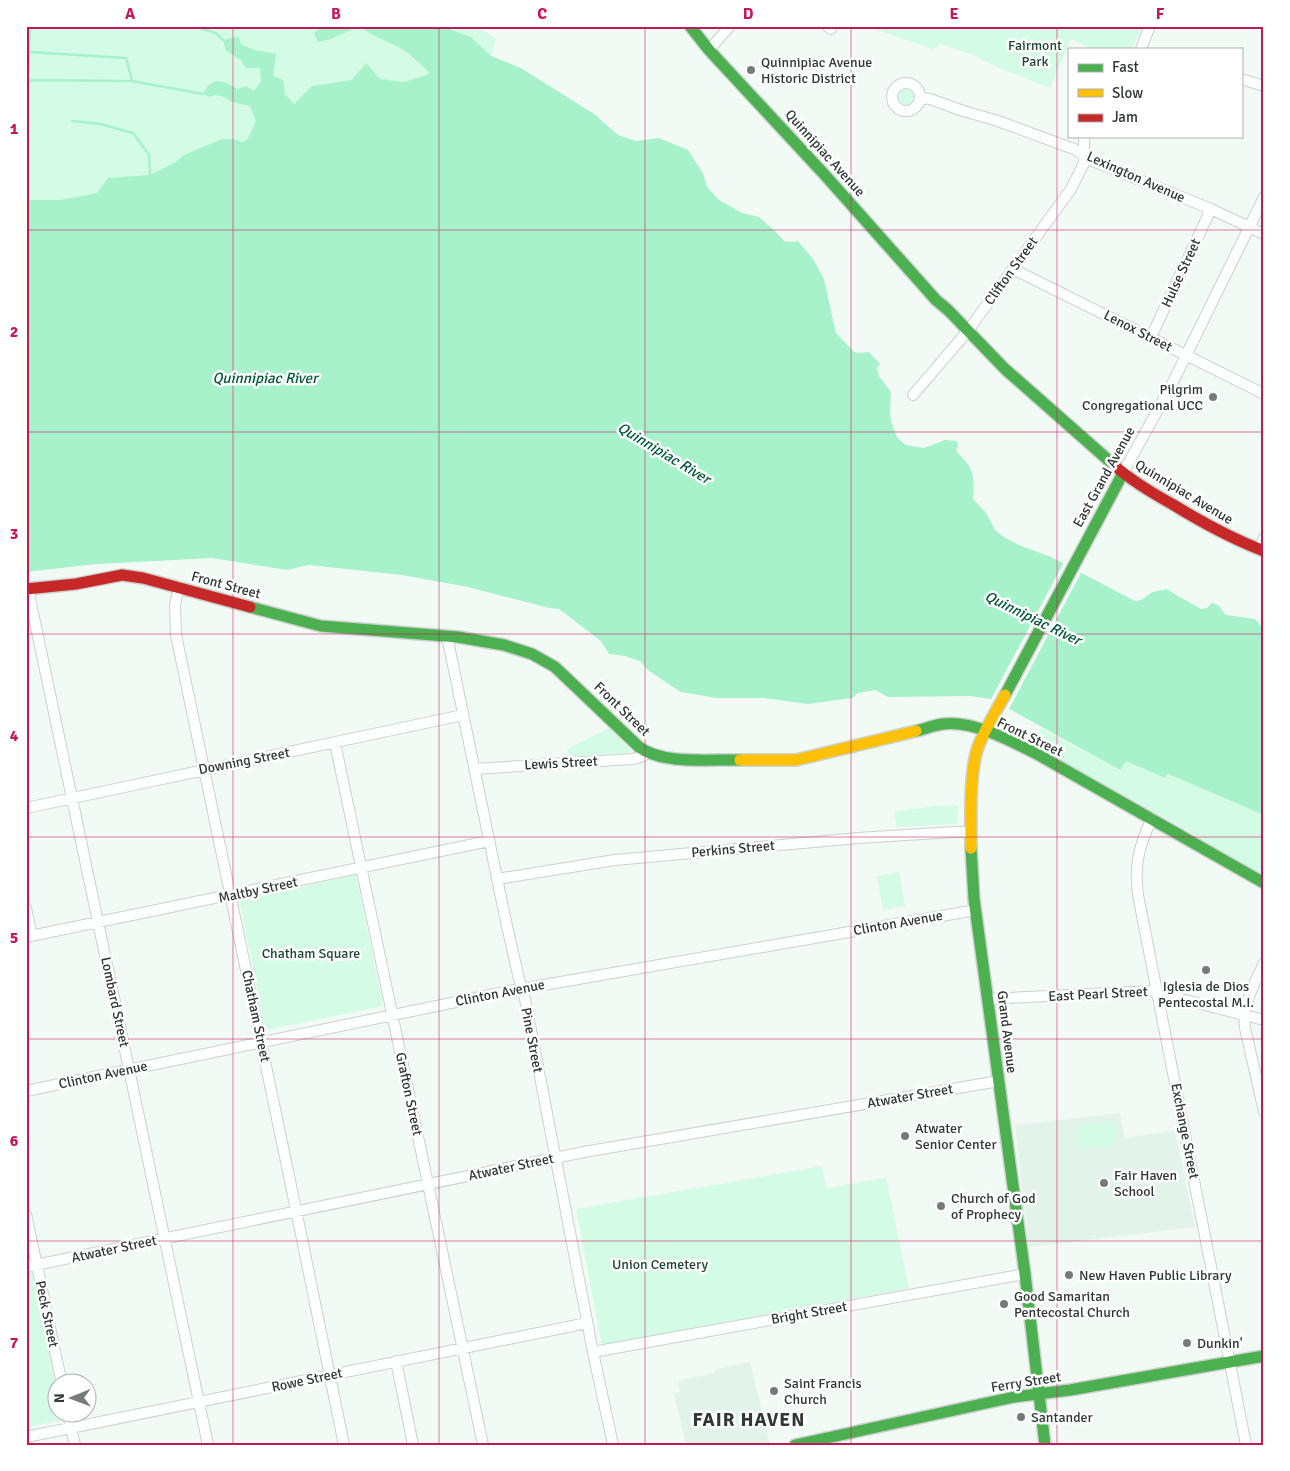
<svg xmlns="http://www.w3.org/2000/svg" width="1290" height="1471" viewBox="0 0 1290 1471" font-family="Signika,sans-serif">
<rect width="100%" height="100%" fill="#f2faf5"/>
<!-- built -->
<path fill="#e2f3e9" d="M 1120,1113 L 1124,1138 L 1175,1131 L 1195,1227 L 1029,1247 L 1015,1125 Z
M 750,1362 L 770,1445 L 686,1445 L 674,1393 L 680,1392 L 678,1381 L 715,1373 L 715,1369 Z"/>
<!-- green -->
<path fill="#d4fbe5" d="M 26,26 L 384,26 L 443,74 L 262,112 L 251,140 L 107,193 L 26,208 Z
M 442,26 L 477,26 L 496,39 L 491,56 L 471,37 Z
M 866,26 L 1142,26 L 1132,49 L 1091,49 L 1071,39 L 1050,88 L 999,68 L 971,54 L 940,44 L 933,49 Z
M898 97a9 9 0 1 1 18 0a9 9 0 1 1-18 0Z
M 609,728 L 632,752 L 628,753 L 570,757 L 567,749 Z
M 1041,728 L 1119,770 L 1126,761 L 1165,778 L 1168,774 L 1264,815 L 1264,876 L 1166,818 L 1031,745 Z
M 937,806 L 958,806 L 957,824 L 897,827 L 894,813 L 897,811 Z
M 899,872 L 905,906 L 883,910 L 877,876 Z
M 356,875 L 383,1006 L 266,1030 L 239,900 Z
M 1113,1121 L 1116,1141 L 1113,1145 L 1080,1150 L 1077,1125 Z
M 822,1166 L 826,1188 L 886,1178 L 909,1288 L 602,1345 L 576,1209 Z
M 26,1244 L 57,1391 L 58,1414 L 62,1414 L 64,1420 L 26,1427 Z"/>
<!-- water -->
<path fill="#a7f2cb" d="M 323,26 L 353,26 L 353,29 L 331,39 L 318,42 L 314,33 Z
M 361,26 L 442,26 L 471,37 L 491,56 L 521,68 L 594,114 L 618,135 L 636,141 L 659,138 L 688,150 L 703,173 L 707,187 L 719,200 L 742,213 L 759,217 L 776,232 L 784,241 L 791,242 L 798,241 L 813,259 L 824,279 L 836,333 L 853,351 L 858,353 L 869,352 L 880,364 L 877,368 L 879,376 L 891,392 L 890,412 L 891,421 L 897,437 L 902,442 L 906,445 L 924,448 L 945,440 L 957,441 L 958,446 L 956,451 C 974,469 975,474 973,499 L 986,513 L 995,530 L 1004,537 L 1019,545 L 1051,557 L 1135,601 C 1144,601 1146,595 1153,592 C 1158,590 1162,591 1166,589 L 1201,609 L 1207,608 L 1212,603 L 1218,605 L 1226,615 L 1255,619 L 1264,630 L 1264,815 L 1168,774 L 1165,778 L 1126,761 L 1120,770 L 991,699 L 970,696 L 888,697 L 875,690 L 858,693 L 852,698 L 808,704 L 764,698 L 717,698 L 681,692 L 649,671 L 640,661 L 625,656 L 609,654 L 601,641 L 559,609 L 549,608 L 468,587 L 402,575 L 309,565 L 287,570 L 212,558 L 96,564 L 26,572 L 26,200 L 61,200 L 97,193 L 108,178 L 150,175 L 174,163 L 184,155 L 222,139 L 233,139 L 242,142 L 247,140 L 256,121 L 250,106 L 232,102 L 222,96 L 215,95 L 209,97 L 203,94 C 213,76 221,79 237,89 L 246,86 L 254,91 L 261,81 L 260,68 L 246,68 L 241,60 L 226,51 L 223,40 L 238,36 L 242,45 L 255,50 L 276,54 L 273,76 L 283,80 L 285,94 L 294,104 L 312,86 L 352,80 L 366,63 L 380,79 L 404,82 L 430,74 C 422,65 411,54 400,48 C 387,40 371,37 361,26 Z"/>
<!-- pier -->
<path fill="#f2faf5" d="M 1064,562 L 1082,571 L 1008,711 L 990,701 Z"/>
<g fill="none" stroke-linecap="round" stroke-linejoin="round">
<!-- stream -->
<path stroke="#a7f2cb" stroke-width="2.5" d="M 193,26 L 216,33 L 223,40
M 29,52 L 126,58 L 132,81
M 28,80 L 132,81 L 203,94
M 26,96 L 28,80 L 30,26
M 72,121 L 100,124 L 133,133 L 149,155 L 150,175"/>
<!-- street casing -->
<g stroke="#ccd2ce" stroke-width="12">
<path id="street" d="M 827,26 L 831,29
M 1141,49 L 1150,26
M 709,50 L 730,26
M 1241,79 L 1264,86
M892 97a14 14 0 1 1 28 0a14 14 0 1 1-28 0Z
M 920,98 L 930,99 L 963,111 L 995,120 L 1074,149 L 1095,162 L 1211,209 L 1264,234
M 1013,269 L 1264,394
M 1151,337 L 1211,209
M 913,395 L 967,332 L 1071,189 L 1084,163 L 1084,136
M 1123,473 L 1172,384 L 1264,197
M 1259,550 L 1264,538
M 179,587 L 175,605 L 176,635 L 294,1200 L 344,1445
M 28,589 L 208,1445
M 447,636 L 505,917 L 519,979 L 525,999 L 593,1352 L 613,1445
M 335,743 L 483,1445
M 474,769 L 633,759 L 643,756 L 647,753
M 26,808 L 463,715
M 1152,818 C 1139,846 1134,865 1138,895 L 1246,1445
M 497,879 L 615,860 L 858,838 L 954,832 L 970,832
M 26,908 L 32,936
M 26,937 L 489,841
M 1264,963 C 1254,985 1242,1004 1245,1028 L 1264,1112
M 988,999 L 1150,991 L 1264,1020
M 26,1091 L 509,991 L 976,910
M 26,1214 L 62,1384
M 26,1267 L 584,1152 L 999,1081
M 593,1352 L 1025,1274
M 396,1361 L 413,1445
M 68,1414 L 75,1445
M 26,1437 L 587,1323"/>
</g>
<!-- fast casing -->
<g stroke="#ccd2ce" stroke-width="14">
<path id="fast" d="M 690,26 L 709,50 L 824,174 L 936,300 L 948,310 L 1005,369 L 1115,466
M 250,607 L 321,626 L 458,637 L 504,645 L 532,654 L 555,667 L 639,747 C 663,765 710,759 740,760
M 1005,695 L 1123,473
M 916,731 C 925,729 934,725 943,724 C 973,720 1011,741 1037,754 L 1264,883
M 971,848 L 974,899 L 1025,1274 L 1045,1445
M 795,1445 L 1014,1397 L 1070,1390 L 1264,1356"/>
</g>
<!-- slow casing -->
<g stroke="#ccd2ce" stroke-width="14">
<path id="slow" d="M 740,760 L 796,760 L 916,731
M 971,848 C 971,819 969,773 978,747 C 985,729 996,711 1005,695"/>
</g>
<!-- jam casing -->
<g stroke="#ccd2ce" stroke-width="14">
<path id="jam" d="M 1115,466 C 1132,481 1152,493 1172,504 C 1203,523 1230,538 1264,551
M 26,589 L 76,584 L 122,575 L 143,578 L 250,607"/>
</g>
<!-- street -->
<use href="#street" stroke="#fdfefe" stroke-width="10"/>
<!-- fast -->
<use href="#fast" stroke="#4caf50" stroke-width="11"/>
<!-- slow -->
<use href="#slow" stroke="#ffc107" stroke-width="11"/>
<!-- jam -->
<use href="#jam" stroke="#c62828" stroke-width="11"/>
</g>
<!-- grid -->
<path fill="none" stroke="#c2185b" stroke-width="1" stroke-opacity="0.55" d="M 233,26 L 233,1445M 439,26 L 439,1445M 645,26 L 645,1445M 851,26 L 851,1445M 1057,26 L 1057,1445M 26,230 L 1264,230M 26,432 L 1264,432M 26,634 L 1264,634M 26,837 L 1264,837M 26,1039 L 1264,1039M 26,1241 L 1264,1241"/>
<!-- markers -->
<g fill="#757b78" stroke="#fff" stroke-width="2">
<circle cx="751" cy="70" r="5"/>
<circle cx="1213" cy="397" r="5"/>
<circle cx="1206" cy="970" r="5"/>
<circle cx="905" cy="1136" r="5"/>
<circle cx="1104" cy="1183" r="5"/>
<circle cx="941" cy="1206" r="5"/>
<circle cx="1069" cy="1275" r="5"/>
<circle cx="1004" cy="1304" r="5"/>
<circle cx="1187" cy="1343" r="5"/>
<circle cx="774" cy="1391" r="5"/>
<circle cx="1021" cy="1417" r="5"/>
</g>
<g text-anchor="middle" dominant-baseline="central" stroke-width="5" stroke-linejoin="round" paint-order="stroke">
<!-- park labels -->
<g font-size="14" fill="#1d4833" stroke="#fff">
<text x="1035" y="45">Fairmont<tspan x="1035" dy="16">Park</tspan></text>
<text x="311" y="953">Chatham Square</text>
<text x="660" y="1264">Union Cemetery</text>
</g>
<!-- poi labels -->
<g font-size="14" fill="#313734" stroke="#fff" text-anchor="start">
<text x="761" y="62">Quinnipiac Avenue<tspan x="761" dy="16">Historic District</tspan></text>
<text x="1203" y="389" text-anchor="end">Pilgrim<tspan x="1203" dy="16">Congregational UCC</tspan></text>
<text x="1206" y="986" text-anchor="middle">Iglesia de Dios<tspan x="1206" dy="16">Pentecostal M.I.</tspan></text>
<text x="915" y="1128">Atwater<tspan x="915" dy="16">Senior Center</tspan></text>
<text x="1114" y="1175">Fair Haven<tspan x="1114" dy="16">School</tspan></text>
<text x="951" y="1198">Church of God<tspan x="951" dy="16">of Prophecy</tspan></text>
<text x="1079" y="1275">New Haven Public Library</text>
<text x="1014" y="1296">Good Samaritan<tspan x="1014" dy="16">Pentecostal Church</tspan></text>
<text x="1197" y="1343">Dunkin'</text>
<text x="784" y="1383">Saint Francis<tspan x="784" dy="16">Church</tspan></text>
<text x="1031" y="1417">Santander</text>
</g>
<!-- street labels -->
<g font-size="14" fill="#313734" stroke="#fff">
<text transform="translate(825 153) rotate(48)">Quinnipiac Avenue</text>
<text transform="translate(1136 177) rotate(24)">Lexington Avenue</text>
<text transform="translate(1011 271) rotate(-54)">Clifton Street</text>
<text transform="translate(1181 273) rotate(-65)">Hulse Street</text>
<text transform="translate(1138 331) rotate(27)">Lenox Street</text>
<text transform="translate(1104 477) rotate(-61)">East Grand Avenue</text>
<text transform="translate(1184 492) rotate(31)">Quinnipiac Avenue</text>
<text transform="translate(226 585) rotate(15)">Front Street</text>
<text transform="translate(622 709) rotate(44)">Front Street</text>
<text transform="translate(1030 737) rotate(26)">Front Street</text>
<text transform="translate(244 761) rotate(-11)">Downing Street</text>
<text transform="translate(561 763) rotate(-3)">Lewis Street</text>
<text transform="translate(733 849) rotate(-5)">Perkins Street</text>
<text transform="translate(258 890) rotate(-12)">Maltby Street</text>
<text transform="translate(898 923) rotate(-10)">Clinton Avenue</text>
<text transform="translate(500 993) rotate(-11)">Clinton Avenue</text>
<text transform="translate(1098 994) rotate(-3)">East Pearl Street</text>
<text transform="translate(115 1002) rotate(78)">Lombard Street</text>
<text transform="translate(256 1016) rotate(78)">Chatham Street</text>
<text transform="translate(1007 1032) rotate(83)">Grand Avenue</text>
<text transform="translate(532 1040) rotate(79)">Pine Street</text>
<text transform="translate(103 1075) rotate(-12)">Clinton Avenue</text>
<text transform="translate(409 1094) rotate(78)">Grafton Street</text>
<text transform="translate(910 1096) rotate(-10)">Atwater Street</text>
<text transform="translate(1185 1131) rotate(79)">Exchange Street</text>
<text transform="translate(511 1167) rotate(-12)">Atwater Street</text>
<text transform="translate(114 1249) rotate(-12)">Atwater Street</text>
<text transform="translate(809 1313) rotate(-10)">Bright Street</text>
<text transform="translate(47 1314) rotate(78)">Peck Street</text>
<text transform="translate(307 1380) rotate(-12)">Rowe Street</text>
<text transform="translate(1026 1382) rotate(-9)">Ferry Street</text>
</g>
<!-- water labels -->
<g font-size="15" font-style="italic" fill="#035838" stroke="#fff">
<text x="265" y="378">Quinnipiac River</text>
<text transform="translate(664 453) rotate(31)">Quinnipiac River</text>
<text transform="translate(1033 618) rotate(26)">Quinnipiac River</text>
</g>
<!-- district labels -->
<g font-size="19" font-weight="bold" letter-spacing="1" fill="#313734" stroke="#fff">
<text x="749" y="1420">FAIR HAVEN</text>
</g>
</g>
<!-- border -->
<rect width="1290" height="1471" fill="none" stroke="#ffffff" stroke-width="55"/>
<!-- legend -->
<rect x="1068" y="48" width="175" height="90" fill="#ffffff" stroke="#adafae"/>
<rect x="1078" y="64" width="25" height="8" fill="#4caf50" stroke="#adafae"/>
<text x="1112" y="72" font-size="15" fill="#313734">Fast</text>
<rect x="1078" y="89" width="25" height="8" fill="#ffc107" stroke="#adafae"/>
<text x="1112" y="98" font-size="15" fill="#313734">Slow</text>
<rect x="1078" y="114" width="25" height="8" fill="#c62828" stroke="#adafae"/>
<text x="1112" y="122" font-size="15" fill="#313734">Jam</text>
<!-- north arrow -->
<g transform="translate(72 1398) rotate(269)"><circle r="24" fill="#ffffff" stroke="#adafae"/>
<path d="M0-4L9 19L0 12L-9 19Z" fill="#757b78"/>
<text y="-8" font-size="14" font-weight="bold" text-anchor="middle" fill="#313734">N</text>
</g>
<rect x="28" y="28" width="1234" height="1416" fill="none" stroke="#c2185b" stroke-width="2"/>
<g font-size="16" text-anchor="middle" font-weight="bold" fill="#c2185b">
<text x="130" y="19">A</text>
<text x="336" y="19">B</text>
<text x="542" y="19">C</text>
<text x="748" y="19">D</text>
<text x="954" y="19">E</text>
<text x="1160" y="19">F</text>
<text x="14" y="134">1</text>
<text x="14" y="337">2</text>
<text x="14" y="539">3</text>
<text x="14" y="741">4</text>
<text x="14" y="943">5</text>
<text x="14" y="1146">6</text>
<text x="14" y="1348">7</text>
</g>
</svg>
